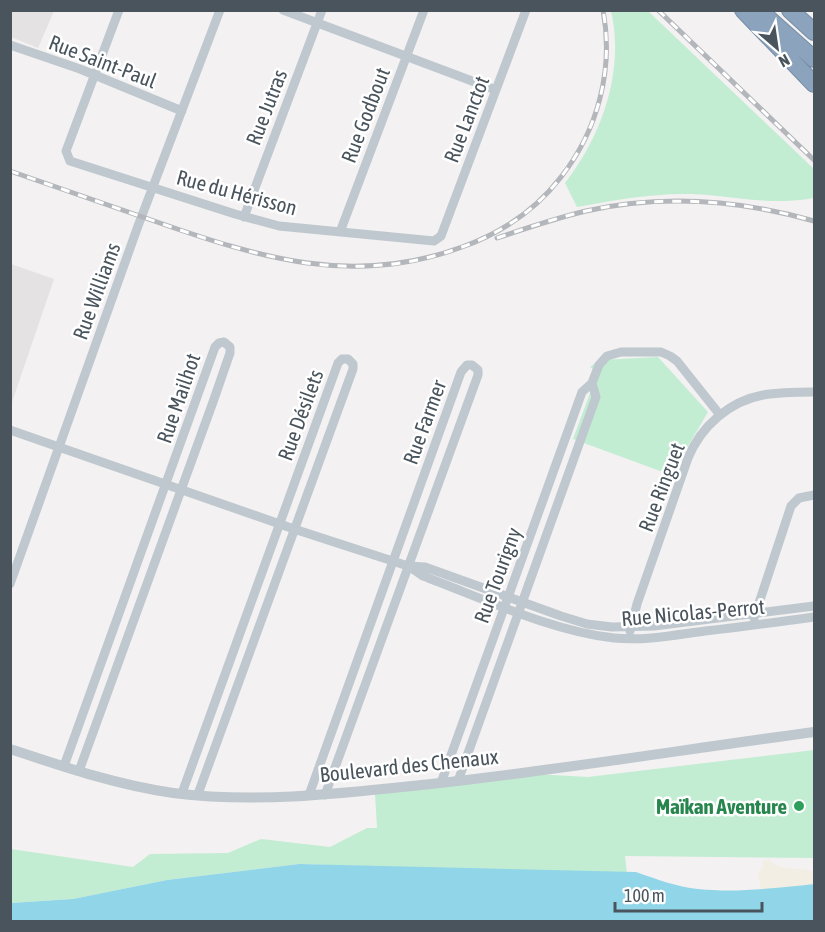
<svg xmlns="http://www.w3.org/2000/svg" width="825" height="932" viewBox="0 0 825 932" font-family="'Asap Condensed',sans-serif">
<rect width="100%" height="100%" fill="#f3f1f1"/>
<!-- education -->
<path fill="#e4e2e2" d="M 10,11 L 54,11 L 38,48 L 11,37 Z
M 11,264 L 54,279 L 11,405 L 10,264 Z"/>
<!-- green -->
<path fill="#c2edd3" d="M 611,11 L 648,11 L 814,169 L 814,198 C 769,206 736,196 691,194 C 653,193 615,200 577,207 L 565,183 C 602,136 625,70 611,11 Z
M 658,357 L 708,412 L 671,475 L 573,439 L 598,372 L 590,367 L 599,360 Z
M 814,750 L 814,858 L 625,856 L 627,874 L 299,864 L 167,880 L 73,899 L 11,903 L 11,849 L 133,867 L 150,854 L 228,853 L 261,839 L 330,847 L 367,828 L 377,828 L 375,794 L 500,772 L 588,777 Z"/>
<!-- sand -->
<path fill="#f3eee3" d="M 769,860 C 782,872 798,866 814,872 L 814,884 L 761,890 L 758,873 L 763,867 L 763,861 Z"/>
<!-- water -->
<path fill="#91d5e8" d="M 299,864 L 636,872 C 656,879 677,887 698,889 C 737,893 776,888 814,884 L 814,921 L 11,921 L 11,903 L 73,899 L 167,880 Z"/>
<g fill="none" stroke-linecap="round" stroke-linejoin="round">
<!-- motorway casing -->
<g stroke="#768ea8" stroke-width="18">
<path id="motorway" d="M 743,10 L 814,84
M 759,10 L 814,59
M 790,10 L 814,32"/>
</g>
<!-- minor -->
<path stroke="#bfc8ce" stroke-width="9" d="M 119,10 L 66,151 L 70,161 L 235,214 L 279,226 L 434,241 L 441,236 L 526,10
M 283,10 L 496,90
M 10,45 L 80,69 L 182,111
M 244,217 L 322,10
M 340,232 L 424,10
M 10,430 L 294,529 L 408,566 L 425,567 L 561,616 L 587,624 L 612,627 L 654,626 L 814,606
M 410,567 L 423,576 C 482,598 551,631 614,638 C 645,641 675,635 705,631 C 742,627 778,622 814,617
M 10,584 L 138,226 L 220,10
M 754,618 L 791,506 L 799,498 L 814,495
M 630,631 L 637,604 L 688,458 C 701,426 730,401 763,395 C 780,392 798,392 814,392
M 64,766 L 215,347 L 219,343 L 224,342 L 230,347 L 230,353 L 213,402 L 79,771
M 458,781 L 596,397 L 592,383
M 441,783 L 582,392 L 592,383 L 599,365 L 607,356 L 621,352 L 661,352 L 670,356 L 677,361 L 720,415
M 182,793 L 338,363 L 342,359 L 348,359 L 353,364 L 353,369 L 198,794
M 309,795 L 461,372 L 467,365 L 472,365 L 478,370 L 478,375 L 325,795"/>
<!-- tertiary -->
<path stroke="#bfc8ce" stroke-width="10" d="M 10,749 C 64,767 117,785 173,793 C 259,804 346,793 431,784 C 559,770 687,749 814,732"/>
<!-- motorway -->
<use href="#motorway" stroke="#8ba3bc" stroke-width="16"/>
<!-- rail casing -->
<g stroke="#b3b6ba" stroke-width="5">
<path id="rail" d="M 658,10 L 814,160
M 10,171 C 59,188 108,205 157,222 C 260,258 354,287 462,247 C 501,233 535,211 561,177 C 598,130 614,69 603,10
M 497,238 C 527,228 556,218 586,211 C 662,194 740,200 814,221"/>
</g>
<!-- rail -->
<use href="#rail" stroke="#fff" stroke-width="3" stroke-dasharray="9" stroke-linecap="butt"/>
</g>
<!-- markers -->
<circle fill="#2e9e5b" stroke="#fff" stroke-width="2" cx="799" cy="806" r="6"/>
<g text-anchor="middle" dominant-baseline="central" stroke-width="5" stroke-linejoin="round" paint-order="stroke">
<!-- street labels -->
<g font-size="21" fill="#49545d" stroke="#fff">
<text transform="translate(103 61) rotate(21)">Rue Saint-Paul</text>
<text transform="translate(266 107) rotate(-69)">Rue Jutras</text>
<text transform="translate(365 115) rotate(-69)">Rue Godbout</text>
<text transform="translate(466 119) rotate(-69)">Rue Lanctot</text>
<text transform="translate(237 192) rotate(15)">Rue du Hérisson</text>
<text transform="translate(96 291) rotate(-70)">Rue Williams</text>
<text transform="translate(178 398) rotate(-71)">Rue Mailhot</text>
<text transform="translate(300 415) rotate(-70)">Rue Désilets</text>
<text transform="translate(424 422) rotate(-70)">Rue Farmer</text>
<text transform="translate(661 487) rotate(-69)">Rue Ringuet</text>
<text transform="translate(497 575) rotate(-70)">Rue Tourigny</text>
<text transform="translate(693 612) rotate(-5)">Rue Nicolas-Perrot</text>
<text transform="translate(409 765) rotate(-6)">Boulevard des Chenaux</text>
</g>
<!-- leisure labels -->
<g font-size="21" font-weight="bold" fill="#27864d" stroke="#fff" text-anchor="end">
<text x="787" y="806">Maïkan Aventure</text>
</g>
</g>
<!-- border -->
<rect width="825" height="932" fill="none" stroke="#49545d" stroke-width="24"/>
<!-- north arrow -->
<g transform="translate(777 48) rotate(151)" stroke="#ffffff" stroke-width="4.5" paint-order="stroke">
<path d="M0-4.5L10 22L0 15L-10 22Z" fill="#49545d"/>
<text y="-9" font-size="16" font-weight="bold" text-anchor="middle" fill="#49545d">N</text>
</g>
<!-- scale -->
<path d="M615 902v9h147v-9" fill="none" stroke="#49545d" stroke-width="3"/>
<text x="624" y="902" font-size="18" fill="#49545d" stroke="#ffffff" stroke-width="4.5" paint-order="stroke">100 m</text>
</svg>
